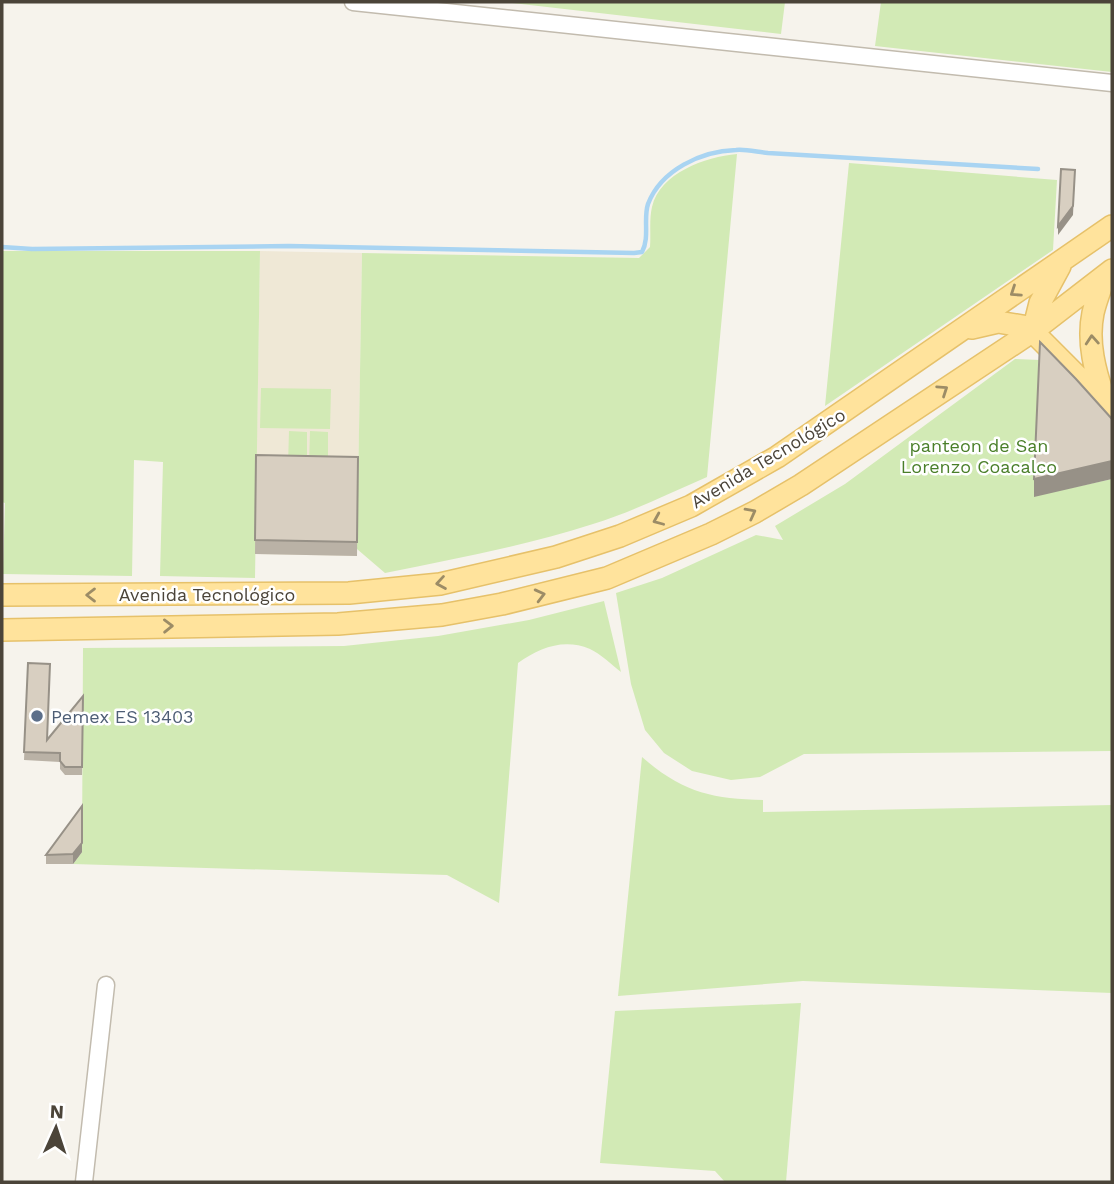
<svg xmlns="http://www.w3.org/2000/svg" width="1114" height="1184" viewBox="0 0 1114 1184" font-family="'Work Sans',sans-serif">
<rect width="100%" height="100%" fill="#f6f3ec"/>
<!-- education -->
<path fill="#efe8d6" d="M 260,251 L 362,253 L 357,556 L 255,554 Z"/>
<!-- green -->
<path fill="#d2eab5" d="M 503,2 L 785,2 L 781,34 Z
M 881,2 L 1112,2 L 1112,72 L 875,46 Z
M 737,154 L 707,477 C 670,493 632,512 593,524 C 525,546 455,559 385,573 L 357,549 L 362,253 L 639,258 L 650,247 C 651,234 649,219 652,207 C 660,173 705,157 737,154 Z
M 849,163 L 1057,180 L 1053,250 L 825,406 Z
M 2,251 L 260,251 L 255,578 L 160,576 L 163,462 L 134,460 L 132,576 L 3,574 L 5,503 L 2,502 Z
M 1015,359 L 1040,360 L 1034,496 L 1112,479 L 1112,751 L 804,754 L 760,777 L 731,780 L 692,771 L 664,753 L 645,730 L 631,684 L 616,593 L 662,578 L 756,535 L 783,540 L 775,526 L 845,484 Z
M 261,388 L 331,389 L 330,429 L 260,428 Z
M 289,431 L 307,432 L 307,466 L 288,465 Z
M 310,431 L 328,432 L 328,466 L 309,466 Z
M 604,601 L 621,672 C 612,665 601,654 590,649 C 563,638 540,648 518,663 L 499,903 L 447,875 L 73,864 L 82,852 L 83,648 L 344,646 L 438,636 L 529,620 Z
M 642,757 C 682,792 712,799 763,800 L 763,812 L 1112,805 L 1112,993 L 803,981 L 618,996 Z
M 801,1003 L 786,1182 L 725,1182 L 715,1171 L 600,1163 L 615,1011 Z"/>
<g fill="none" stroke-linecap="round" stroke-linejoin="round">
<!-- stream -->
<path stroke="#a9d4f2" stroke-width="4.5" d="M 2,247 L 32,249 L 289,246 L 634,253 L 642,252 C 650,237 643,219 648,204 C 661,170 701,151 736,150 C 746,149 757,152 768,153 L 1038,169"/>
<!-- minor casing -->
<g stroke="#c2bbae" stroke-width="19">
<path id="minor" d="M 353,2 L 1112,83
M 84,1182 L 106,985"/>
</g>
<!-- major casing -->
<g stroke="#e6c16a" stroke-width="24">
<path id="major" d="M 1105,276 C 1101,288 1096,300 1093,313 C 1087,342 1095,372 1105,400
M 972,328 L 998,322 L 1028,327 L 1112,411
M 1033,331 L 1040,303 L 1060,266
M 2,595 L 349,593 L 440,584 L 556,557 L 620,536 L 691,506 L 777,457 L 1112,226
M 2,630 L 338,624 L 442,615 L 502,604 L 607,578 L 711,534 L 755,512 L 801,485 L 1033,331 L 1112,270"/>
</g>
<!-- minor -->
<use href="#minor" stroke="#fff" stroke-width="16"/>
<!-- major -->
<use href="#major" stroke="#ffe39c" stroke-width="21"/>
</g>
<!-- wall -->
<path fill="#bab2a6" d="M 256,455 L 358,457 L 357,556 L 255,554 Z
M 28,663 L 48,739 L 83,696 L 82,775 L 65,775 L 60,769 L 60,762 L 24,760 Z
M 82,806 L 82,852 L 73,864 L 46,864 L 46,855 Z"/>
<!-- shaded-wall -->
<path fill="#979187" d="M 1075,170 L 1073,215 L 1058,235 L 1058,226 Z
M 1112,461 L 1112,479 L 1034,497 L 1034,479 Z
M 82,843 L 82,852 L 73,864 L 73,854 Z"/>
<!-- building -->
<path fill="#d8cfc1" stroke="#979187" stroke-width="2" d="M 1061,169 L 1075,170 L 1073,206 L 1058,226 Z
M 1040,342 L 1076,379 L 1112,419 L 1112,461 L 1034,479 Z
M 256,455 L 358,457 L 357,542 L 255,540 Z
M 28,663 L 50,664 L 47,740 L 83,696 L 82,767 L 65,767 L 60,761 L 60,753 L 24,752 Z
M 82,806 L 82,843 L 73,854 L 46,855 Z"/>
<!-- one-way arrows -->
<defs><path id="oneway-chevron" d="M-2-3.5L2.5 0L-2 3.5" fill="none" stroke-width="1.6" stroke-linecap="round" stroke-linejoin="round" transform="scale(1.75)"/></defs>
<g stroke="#9c8c66">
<use href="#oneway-chevron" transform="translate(1015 292) rotate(146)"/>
<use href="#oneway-chevron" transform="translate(1092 340) rotate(-94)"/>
<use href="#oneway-chevron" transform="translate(943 390) rotate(-34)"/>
<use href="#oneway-chevron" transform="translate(751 513) rotate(-28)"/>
<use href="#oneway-chevron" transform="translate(658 520) rotate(157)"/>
<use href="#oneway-chevron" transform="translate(441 583) rotate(171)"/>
<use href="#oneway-chevron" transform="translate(91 595) rotate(180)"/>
<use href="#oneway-chevron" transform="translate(540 595) rotate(-14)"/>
<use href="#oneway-chevron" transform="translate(168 626) rotate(-1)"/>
</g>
<!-- markers -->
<circle fill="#5c6f8a" stroke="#fff" stroke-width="2.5" cx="37" cy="716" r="7"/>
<g text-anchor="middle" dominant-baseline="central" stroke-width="5" stroke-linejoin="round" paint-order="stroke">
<!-- park labels -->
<g font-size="18" fill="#4a7f2a" stroke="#fff">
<text x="979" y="445">panteon de San<tspan x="979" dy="21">Lorenzo Coacalco</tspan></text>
</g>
<!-- street labels -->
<g font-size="18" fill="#4b4439" stroke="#fff">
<text transform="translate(768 458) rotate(-31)">Avenida Tecnológico</text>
<text x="207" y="594">Avenida Tecnológico</text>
</g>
<!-- service labels -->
<g font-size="18" fill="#4e5e75" stroke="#fff" text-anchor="start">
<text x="51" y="716">Pemex ES 13403</text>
</g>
</g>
<!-- border -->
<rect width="1114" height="1184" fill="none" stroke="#4b4439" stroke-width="7"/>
<!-- north arrow -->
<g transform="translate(56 1128) rotate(3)" stroke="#ffffff" stroke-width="5" paint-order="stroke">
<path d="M0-5L12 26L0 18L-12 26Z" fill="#4b4439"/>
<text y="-10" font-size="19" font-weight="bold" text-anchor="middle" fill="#4b4439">N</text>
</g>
</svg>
